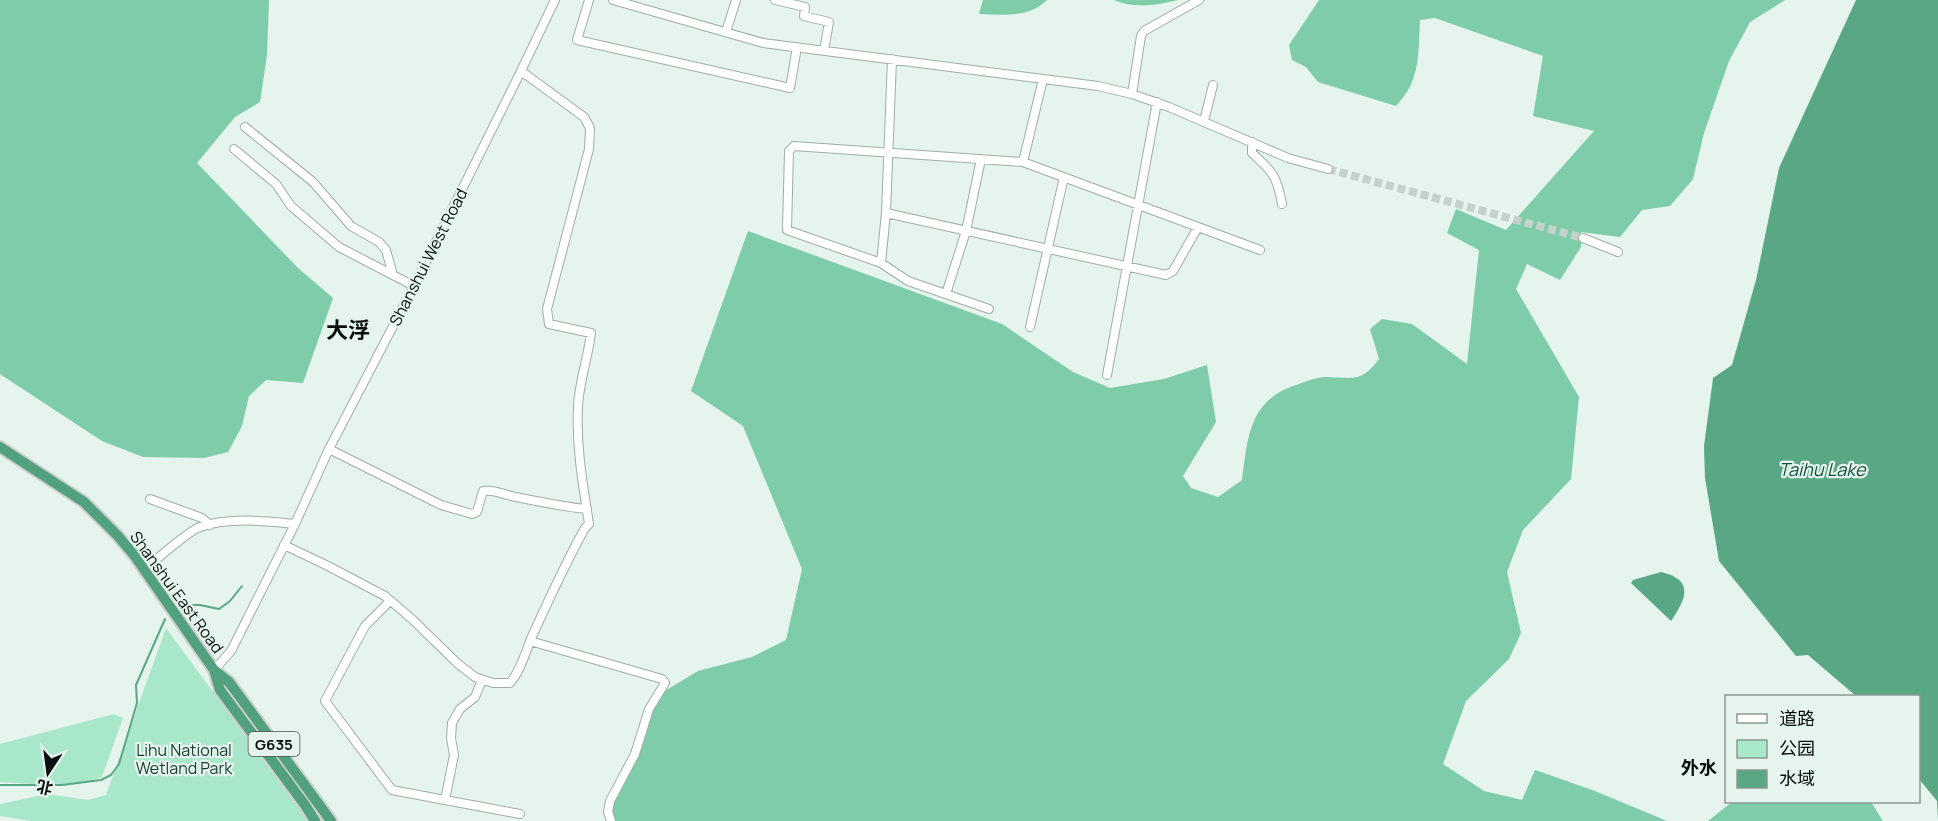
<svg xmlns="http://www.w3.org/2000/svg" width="1938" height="821" viewBox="0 0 1938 821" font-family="Manrope,'Noto Sans SC',sans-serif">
<rect width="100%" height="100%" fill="#e5f4ed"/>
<!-- green -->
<path fill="#a9e7ca" d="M 166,628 L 308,821 L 31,821 L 0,816 L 0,804 L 47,794 L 88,800 L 106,795 Z
M 114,714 L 123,718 L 102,777 C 70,789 34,784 0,782 L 0,744 Z"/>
<!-- forest -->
<path fill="#7ecca9" d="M 0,0 L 269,0 L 267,55 L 260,102 L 235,117 L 197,163 L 298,268 L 333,298 L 303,383 L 266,380 L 249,396 L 242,426 L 228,452 L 204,458 L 143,457 L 102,441 L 0,374 Z
M 983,0 L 1047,0 C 1029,18 1003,15 979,14 Z
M 1114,0 L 1178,0 C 1158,5 1134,9 1114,0 Z
M 1319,0 L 1785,0 L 1750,22 L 1729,61 L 1704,133 L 1693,179 L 1670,206 L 1642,210 L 1620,237 L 1581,232 L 1581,247 L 1560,280 L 1527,264 L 1516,289 L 1579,397 L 1571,479 L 1523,530 L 1507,572 L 1521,633 L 1509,659 L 1466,701 L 1443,764 L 1484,791 L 1522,800 L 1535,770 L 1595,791 L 1667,821 L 614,821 L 610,796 L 658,695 L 698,671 L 752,657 L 786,640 L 802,569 L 743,426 L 691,391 L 748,231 L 1002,324 L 1073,372 L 1110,388 L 1164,379 L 1207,365 L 1216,422 L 1183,476 L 1191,488 L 1218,497 L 1242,480 C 1248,436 1249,399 1299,384 C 1307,381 1317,377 1326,377 C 1353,377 1360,384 1379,359 L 1370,329 L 1382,319 L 1412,324 L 1467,364 L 1479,250 L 1447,233 L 1456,209 L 1506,230 L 1594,131 L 1533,116 L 1543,56 L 1435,18 L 1420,20 C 1418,54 1421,80 1396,106 L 1318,82 L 1306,67 L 1292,60 L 1289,45 Z
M 1732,802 L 1871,802 L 1883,821 L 1708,821 Z"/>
<!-- water -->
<path fill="#5aa786" d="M 1856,0 L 1938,0 L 1938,821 L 1937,801 L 1919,779 L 1918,696 L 1856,696 L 1808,655 L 1796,656 L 1719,561 L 1705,478 L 1704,446 L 1713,378 L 1732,365 L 1756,280 L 1779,168 Z
M 1661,572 C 1695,580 1686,599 1671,621 L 1631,583 L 1633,580 Z"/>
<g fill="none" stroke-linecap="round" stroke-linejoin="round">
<!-- stream -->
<path stroke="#5aa786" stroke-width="2" d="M 183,605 L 200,605 L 219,609 L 230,601 L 242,586
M 0,785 L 62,785 L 101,780 L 111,775 L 119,764 L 137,703 L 136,685 L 165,619"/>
<!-- minor-tunnel -->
<path stroke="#c4d2cb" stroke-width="8" stroke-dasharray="8 4" stroke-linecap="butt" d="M 1328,169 L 1583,238"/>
<!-- minor casing -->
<g stroke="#9fada6" stroke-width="10">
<path id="minor" d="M 589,0 L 577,40 L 790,88 L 797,47
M 613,0 L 763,43 L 1098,86 L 1132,94 L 1169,107 L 1288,158 L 1328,169
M 775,0 L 805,7 L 804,16 L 829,22 L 824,51
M 726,32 L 736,0
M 1132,94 L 1141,36 L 1144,31 L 1199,0
M 1204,121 L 1213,85
M 245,127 L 313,182 L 351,226 L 379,242 L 386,250 L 393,275
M 1252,142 L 1252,153 C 1273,172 1277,176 1282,204
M 234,149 L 276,184 L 291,206 L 339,247 L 414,286
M 1023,162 L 1043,79
M 886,213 L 1166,275 L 1173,271 L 1198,227
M 1583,238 L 1618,252
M 881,263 L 886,213 L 892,59
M 946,294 L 966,231 L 981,159
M 989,309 L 908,281 L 881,263 L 787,230 L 789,151 L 794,146 L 1023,162 L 1260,250
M 1030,327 L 1064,177
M 1107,375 L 1157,102
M 329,449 L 441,505 L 472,514 L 477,512 L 483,491 C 495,489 504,495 516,497 C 540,502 563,507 587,509
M 150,499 L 202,518 L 210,525
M 284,545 L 328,566 L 385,596 L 412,619 L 457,663 L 475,677 L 493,683 L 510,683 C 522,669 526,649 534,632 C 550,597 566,562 585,528 L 589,524 C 583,485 576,447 578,407 C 579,382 588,358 591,333 L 549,324 L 547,309 L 589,149 L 590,128 L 584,117 L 521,71
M 144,570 C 156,560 188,531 200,527 C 228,517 266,521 295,524
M 390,601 L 365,626 L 325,701 L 392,790 L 445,800 L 454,755 L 451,738 L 452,723 L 460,709 L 475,697 L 482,680
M 530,641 L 662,679 L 665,683 L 649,709 L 635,754 L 610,801 L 608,812 L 611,821
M 214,670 L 231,651 L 295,524 L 329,449 L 414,286 L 521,71 L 555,0
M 445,800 L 520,814"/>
</g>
<!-- highway casing -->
<g stroke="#cecfcf" stroke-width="14">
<path id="highway" d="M 0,447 L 84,502 L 117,535 L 134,555 L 214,670 L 229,682 L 331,821
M 214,670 L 220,690 L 305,805 L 315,821"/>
</g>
<!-- minor -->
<use href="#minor" stroke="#fff" stroke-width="8"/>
<!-- highway -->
<use href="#highway" stroke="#51a17f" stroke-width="10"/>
</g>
<g text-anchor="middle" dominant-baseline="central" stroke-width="4.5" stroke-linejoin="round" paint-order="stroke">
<!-- shield labels -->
<rect fill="#e5f4ed" stroke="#4c5450" stroke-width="1.5" x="248.5" y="732" width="51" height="24" rx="4.5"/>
<g font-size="15" font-weight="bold" fill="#0a0f0d">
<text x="274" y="744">G635</text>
</g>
<!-- street labels -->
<g font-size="16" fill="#0a0f0d" stroke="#e5f4ed">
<text transform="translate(428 257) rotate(-63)">Shanshui West Road</text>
<text transform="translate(177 592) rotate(54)">Shanshui East Road</text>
</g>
<!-- park labels -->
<g font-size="16" fill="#183b2d" stroke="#e5f4ed">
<text x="184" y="750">Lihu National<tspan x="184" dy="18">Wetland Park</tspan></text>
</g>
<!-- water labels -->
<g font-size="18" font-style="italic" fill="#14523b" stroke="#e5f4ed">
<text x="1822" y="469">Taihu Lake</text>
</g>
<!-- neighbourhood labels -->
<g font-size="18" font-weight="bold" fill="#0a0f0d" stroke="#e5f4ed">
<text x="1699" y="767">外水</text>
</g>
<!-- district labels -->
<g font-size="22" font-weight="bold" fill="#0a0f0d" stroke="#e5f4ed">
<text x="348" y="330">大浮</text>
</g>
</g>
<!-- legend -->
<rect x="1725" y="695" width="195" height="108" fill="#e5f4ed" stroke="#8d9893" stroke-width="1.5"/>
<rect x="1737" y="714" width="30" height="9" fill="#ffffff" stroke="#8d9893" stroke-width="1.5"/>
<text x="1779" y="725" font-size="18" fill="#0a0f0d">道路</text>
<rect x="1737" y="740" width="30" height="18" fill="#a9e7ca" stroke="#8d9893" stroke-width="1.5"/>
<text x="1779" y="755" font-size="18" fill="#0a0f0d">公园</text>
<rect x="1737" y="770" width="30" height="18" fill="#5aa786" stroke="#8d9893" stroke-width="1.5"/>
<text x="1779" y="785" font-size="18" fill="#0a0f0d">水域</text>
<!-- north arrow -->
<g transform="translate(48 773) rotate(193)" stroke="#e5f4ed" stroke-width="4.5" paint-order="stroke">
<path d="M0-4.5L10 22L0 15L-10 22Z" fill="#0a0f0d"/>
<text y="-9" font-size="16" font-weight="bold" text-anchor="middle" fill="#0a0f0d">北</text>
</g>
</svg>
